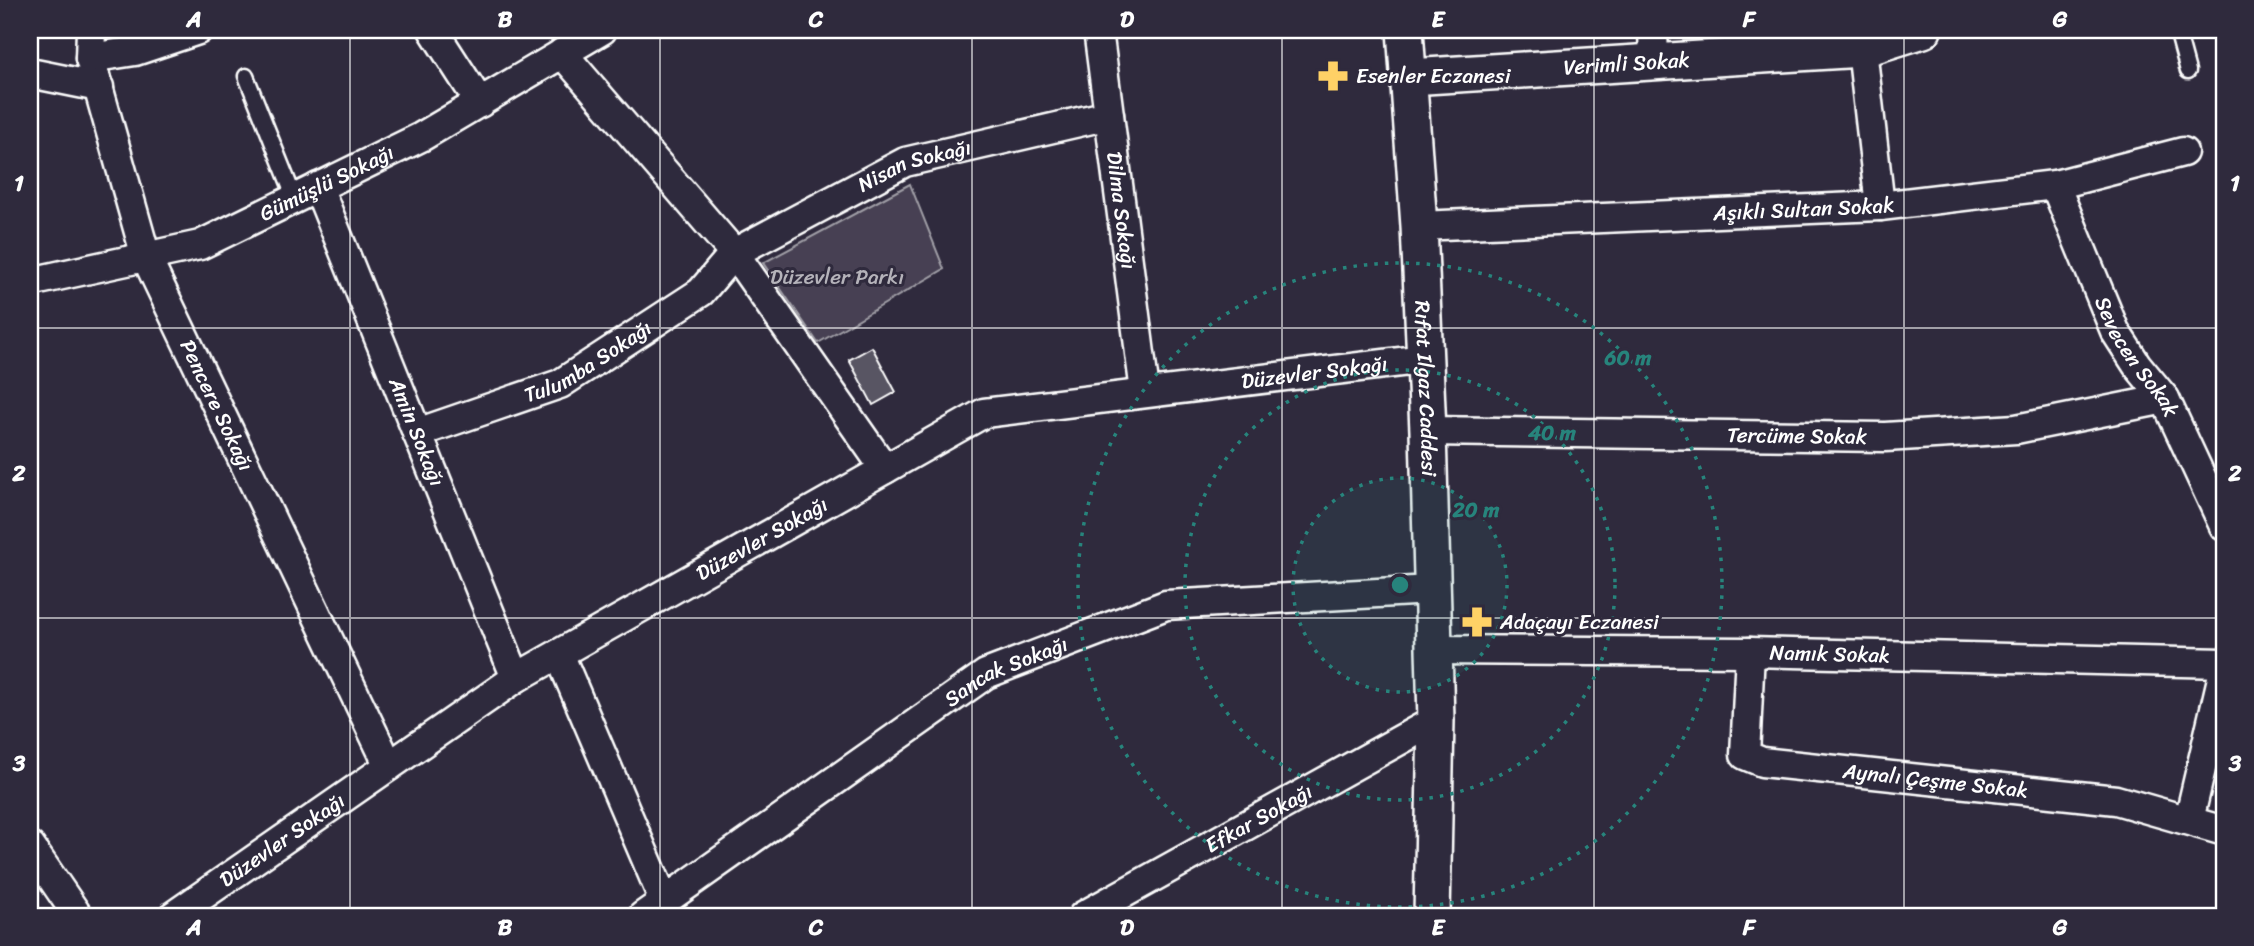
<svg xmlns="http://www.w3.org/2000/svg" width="2254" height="946" viewBox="0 0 2254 946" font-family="Sriracha,sans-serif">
<rect width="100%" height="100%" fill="#2f2a3d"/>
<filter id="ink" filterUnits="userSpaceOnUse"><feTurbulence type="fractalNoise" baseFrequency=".0143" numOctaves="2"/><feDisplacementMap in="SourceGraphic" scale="14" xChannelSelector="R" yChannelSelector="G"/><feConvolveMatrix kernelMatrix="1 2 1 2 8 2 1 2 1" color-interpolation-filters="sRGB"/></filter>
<g filter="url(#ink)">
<!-- built -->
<path fill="#3c3749" d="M 2212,30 L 2224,30 L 2224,71 Z"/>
<!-- green -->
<path fill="#464152" stroke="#a2a0a8" stroke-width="2" d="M 910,184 L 944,269 L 818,343 L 763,263 Z"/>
<!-- building -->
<path fill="#595564" stroke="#fff" stroke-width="2" d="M 872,347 L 896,392 L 873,405 L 849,360 Z"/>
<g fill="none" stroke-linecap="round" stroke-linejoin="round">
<!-- service casing -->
<g stroke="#fff" stroke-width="19">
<path id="service" d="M 2177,30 L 2188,71
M 246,76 L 295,199"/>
</g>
<!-- minor casing -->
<g stroke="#fff" stroke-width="33">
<g id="minor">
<path id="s1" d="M 91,30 L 90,58 L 146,257 L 389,766"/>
<path d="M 433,30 L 480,103"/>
<path id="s2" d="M 1098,30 L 1145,392"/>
<path d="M 1653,30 L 1654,60"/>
<path d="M 1862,49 L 1880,206"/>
<path d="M 562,53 L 734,253 L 885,469"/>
<path d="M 90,58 L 135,51 L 198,30"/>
<path d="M 30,73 L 99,87"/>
<path id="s3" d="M 2055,185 L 2115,331 L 2137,365 L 2165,399 L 2224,526"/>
<path id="s4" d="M 318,187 L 516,678"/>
<path id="s5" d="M 1419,226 L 1880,206 L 2055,185 L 2183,152"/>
<path id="s6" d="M 30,282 L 200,245 L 421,137 L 602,30"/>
<path id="s7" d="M 1428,431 L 1885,437 L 2016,429 L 2165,399"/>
<path id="s8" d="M 417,433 L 560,384 L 701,292 L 734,253 L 905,162 L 1109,115"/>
<path id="s9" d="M 1434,650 L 1750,652 L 2224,663"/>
<path id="s10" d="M 1750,652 L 1745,755 L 1762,762 L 2116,800 L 2224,831"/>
<path d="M 559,654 L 665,903"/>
<path d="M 2189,820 L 2224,670"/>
<path d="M 30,846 L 78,916"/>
<path id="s11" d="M 173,916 L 516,678 L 984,413 L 1425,359"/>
<path id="s12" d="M 643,916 L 986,674 L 1166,605 L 1431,590"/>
<path id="s13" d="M 1083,916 L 1436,720"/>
</g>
</g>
<!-- tertiary casing -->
<g stroke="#fff" stroke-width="40">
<g id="tertiary">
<path id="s14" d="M 1405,30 L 1419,226 L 1428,431 L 1436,720 L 1432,916"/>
<path id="s15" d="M 1410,77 L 1862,49 L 1923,30"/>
</g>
</g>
<!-- service -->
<use href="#service" stroke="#2f2a3d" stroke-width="14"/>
<!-- minor -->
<use href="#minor" stroke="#2f2a3d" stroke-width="28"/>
<!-- tertiary -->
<use href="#tertiary" stroke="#2f2a3d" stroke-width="35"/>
</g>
</g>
<!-- grid -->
<path fill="none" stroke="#fff" stroke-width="2" stroke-opacity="0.55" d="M 350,30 L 350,916M 660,30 L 660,916M 972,30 L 972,916M 1282,30 L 1282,916M 1594,30 L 1594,916M 1904,30 L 1904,916M 30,328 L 2224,328M 30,618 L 2224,618"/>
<!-- distance rings -->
<circle cx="1400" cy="585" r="107" fill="#27847c" fill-opacity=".12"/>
<g fill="none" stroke="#27847c" stroke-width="3.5" stroke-dasharray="3.5 7">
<circle cx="1400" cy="585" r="107"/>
<circle cx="1400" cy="585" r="215"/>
<circle cx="1400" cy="585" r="322"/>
</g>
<!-- icons -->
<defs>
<g id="pharmacy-bare" transform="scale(2.415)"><path d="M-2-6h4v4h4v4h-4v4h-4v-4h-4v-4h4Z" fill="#ffd166" stroke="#2f2a3d" stroke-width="2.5" paint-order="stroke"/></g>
</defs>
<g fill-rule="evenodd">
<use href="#pharmacy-bare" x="1333" y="76"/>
<use href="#pharmacy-bare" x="1477" y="622"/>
</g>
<g text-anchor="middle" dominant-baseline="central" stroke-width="6" stroke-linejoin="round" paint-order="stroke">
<!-- street labels -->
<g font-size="21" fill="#fff" stroke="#2f2a3d">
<text stroke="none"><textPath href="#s15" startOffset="217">Verimli Sokak</textPath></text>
<text stroke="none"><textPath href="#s8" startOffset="572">Nisan Sokağı</textPath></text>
<text stroke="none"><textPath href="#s6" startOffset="315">Gümüşlü Sokağı</textPath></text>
<text stroke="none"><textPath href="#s5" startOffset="385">Aşıklı Sultan Sokak</textPath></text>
<text stroke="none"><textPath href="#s2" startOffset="182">Dilma Sokağı</textPath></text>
<text stroke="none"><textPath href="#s3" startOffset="191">Sevecen Sokak</textPath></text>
<text stroke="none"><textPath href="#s8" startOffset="186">Tulumba Sokağı</textPath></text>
<text stroke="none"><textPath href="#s11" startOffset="1288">Düzevler Sokağı</textPath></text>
<text stroke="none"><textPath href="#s14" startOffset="359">Rıfat Ilgaz Caddesi</textPath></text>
<text stroke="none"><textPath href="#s1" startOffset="399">Pencere Sokağı</textPath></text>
<text stroke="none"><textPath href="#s4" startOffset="264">Amin Sokağı</textPath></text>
<text stroke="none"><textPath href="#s7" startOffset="369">Tercüme Sokak</textPath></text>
<text stroke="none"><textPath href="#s11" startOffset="700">Düzevler Sokağı</textPath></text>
<text stroke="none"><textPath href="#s9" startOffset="396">Namık Sokak</textPath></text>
<text stroke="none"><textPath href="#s12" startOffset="439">Sancak Sokağı</textPath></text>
<text stroke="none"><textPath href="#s10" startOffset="296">Aynalı Çeşme Sokak</textPath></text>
<text stroke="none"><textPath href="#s13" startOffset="201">Efkar Sokağı</textPath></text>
<text stroke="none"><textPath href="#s11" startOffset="133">Düzevler Sokağı</textPath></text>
</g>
<!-- poi labels -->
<g font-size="21" fill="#fff" stroke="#2f2a3d" text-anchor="start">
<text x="1356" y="76">Esenler Eczanesi</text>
<text x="1500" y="622">Adaçayı Eczanesi</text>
</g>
<!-- park labels -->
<g font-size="21" fill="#b5b3ba" stroke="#2f2a3d">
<text x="837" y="277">Düzevler Parkı</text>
</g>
</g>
<circle cx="1400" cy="585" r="10" fill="#27847c" stroke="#2f2a3d" stroke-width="3.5"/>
<g font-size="21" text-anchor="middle" font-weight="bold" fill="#27847c" stroke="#2f2a3d" stroke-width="6" stroke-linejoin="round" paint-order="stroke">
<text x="1628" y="365">60 m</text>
<text x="1552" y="440">40 m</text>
<text x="1476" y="517">20 m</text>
</g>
<!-- margin -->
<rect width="2254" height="946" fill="none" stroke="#2f2a3d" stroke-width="77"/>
<rect x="38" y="38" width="2178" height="870" fill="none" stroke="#fff" stroke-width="2.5"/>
<g font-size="23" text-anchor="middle" font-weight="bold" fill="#fff">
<text x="194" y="27">A</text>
<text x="505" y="27">B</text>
<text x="816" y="27">C</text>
<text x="1127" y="27">D</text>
<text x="1438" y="27">E</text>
<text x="1749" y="27">F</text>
<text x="2060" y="27">G</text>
<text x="19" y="191">1</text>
<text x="2235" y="191">1</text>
<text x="19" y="481">2</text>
<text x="2235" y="481">2</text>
<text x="19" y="771">3</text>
<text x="2235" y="771">3</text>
<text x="194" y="935">A</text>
<text x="505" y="935">B</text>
<text x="816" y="935">C</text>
<text x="1127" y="935">D</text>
<text x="1438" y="935">E</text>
<text x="1749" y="935">F</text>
<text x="2060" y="935">G</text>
</g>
</svg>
